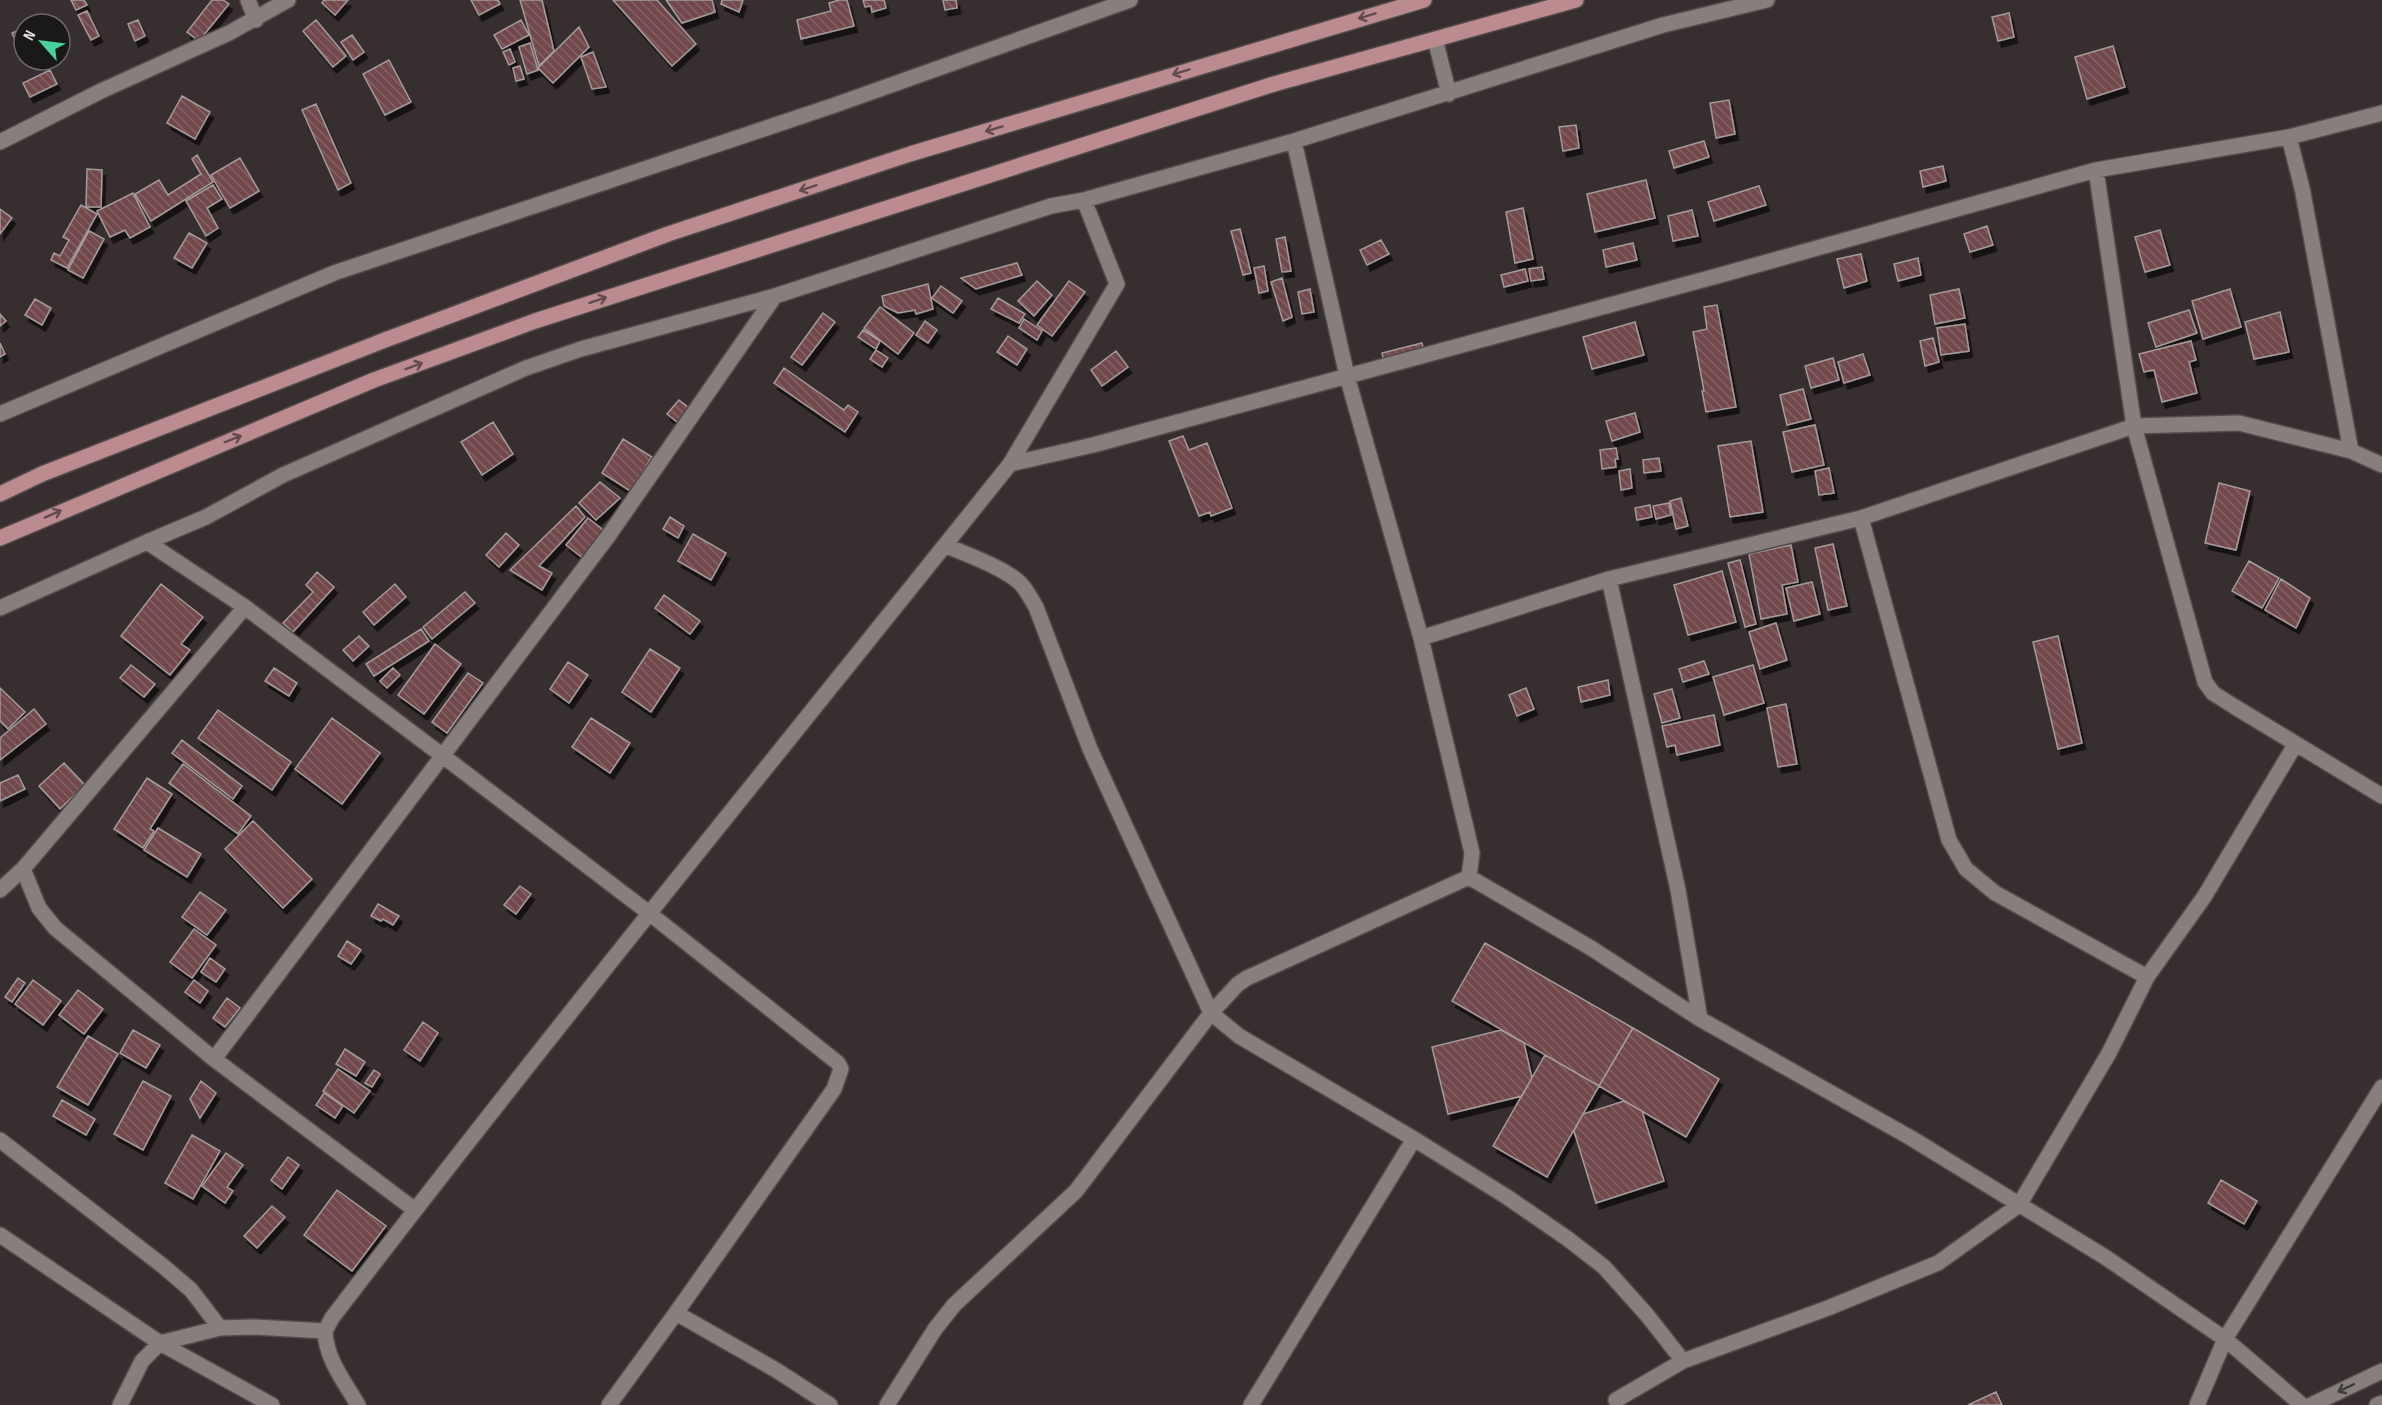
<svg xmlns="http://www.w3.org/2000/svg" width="2382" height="1405" viewBox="0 0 2382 1405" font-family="'Sofia Sans Condensed',sans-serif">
<defs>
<pattern id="building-back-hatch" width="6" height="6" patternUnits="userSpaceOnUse" patternTransform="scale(1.5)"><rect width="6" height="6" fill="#72484c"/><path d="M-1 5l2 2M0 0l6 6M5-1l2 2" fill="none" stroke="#866266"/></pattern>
<filter id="shadow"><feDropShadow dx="3.5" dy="6" stdDeviation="0" flood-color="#0009"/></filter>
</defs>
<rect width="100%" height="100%" fill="#362e2f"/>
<!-- building -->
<path fill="url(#building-back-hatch)" stroke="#a49b9b" stroke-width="1.5" filter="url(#shadow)" d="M 71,0 L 84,0 L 87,5 L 76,10 Z
M 212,0 L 223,0 L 229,4 L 199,41 L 187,32 Z
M 324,0 L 348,0 L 335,15 L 322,3 Z
M 471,0 L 498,0 L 500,4 L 479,15 Z
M 520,0 L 542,0 L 554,51 L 539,66 Z
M 613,0 L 657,0 L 696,44 L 672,66 Z
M 666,0 L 712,0 L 715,12 L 682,23 Z
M 722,0 L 743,0 L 739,12 L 721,4 Z
M 839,0 L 847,0 L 854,26 L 801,39 L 797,20 L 831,11 L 829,3 Z
M 863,0 L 884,0 L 886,8 L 872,12 L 871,6 L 865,7 Z
M 943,0 L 956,0 L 957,8 L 945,10 Z
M 87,11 L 99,36 L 91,40 L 78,15 Z
M 2009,13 L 2014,37 L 1998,41 L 1992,17 Z
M 138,20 L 145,36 L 135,41 L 128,24 Z
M 316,20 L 346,56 L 333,67 L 303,31 Z
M 521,20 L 529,35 L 502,49 L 494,35 Z
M 579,27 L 589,47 L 553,83 L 538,68 Z
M 23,28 L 24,46 L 19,48 L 12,33 Z
M 352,35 L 364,52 L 353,60 L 341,42 Z
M 530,43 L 538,70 L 527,74 L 519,47 Z
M 2113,46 L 2125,87 L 2087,99 L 2075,57 Z
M 510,49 L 515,62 L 509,65 L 503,52 Z
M 593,52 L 606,87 L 592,89 L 581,57 Z
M 389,60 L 411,102 L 385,115 L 363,74 Z
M 520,66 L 524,79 L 516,81 L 513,68 Z
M 50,70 L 57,84 L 30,97 L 23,83 Z
M 182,96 L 210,112 L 195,139 L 167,123 Z
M 1729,100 L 1735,134 L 1716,138 L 1710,103 Z
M 316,104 L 351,183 L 338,190 L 302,110 Z
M 1576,125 L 1579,148 L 1563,151 L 1559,127 Z
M 1704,141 L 1709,157 L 1674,168 L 1669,151 Z
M 197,155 L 213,182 L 151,221 L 135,194 L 159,180 L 168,195 L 201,174 L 192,159 Z
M 240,158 L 259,191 L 230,208 L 211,175 Z
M 1943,166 L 1946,181 L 1923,187 L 1920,171 Z
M 87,169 L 102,170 L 101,207 L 86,207 Z
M 1646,180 L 1655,218 L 1595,232 L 1587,194 Z
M 213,185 L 222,199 L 207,208 L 218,228 L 206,236 L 186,201 Z
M 1759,186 L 1766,205 L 1714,221 L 1708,202 Z
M 133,193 L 150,227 L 130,238 L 125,230 L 110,237 L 97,211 Z
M 81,205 L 97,214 L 67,268 L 51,260 L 54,253 L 60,256 L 69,240 L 63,237 Z
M 1523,208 L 1533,259 L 1515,263 L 1506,212 Z
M 0,209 L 12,218 L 0,234 Z
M 1692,210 L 1698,236 L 1673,241 L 1668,216 Z
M 1987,226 L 1993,245 L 1970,252 L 1964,234 Z
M 1240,229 L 1251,273 L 1243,275 L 1231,231 Z
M 2160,230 L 2170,265 L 2145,272 L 2135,237 Z
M 89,231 L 104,239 L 83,278 L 68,270 Z
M 189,233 L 207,243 L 192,268 L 174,258 Z
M 1285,237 L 1291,271 L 1282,272 L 1276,239 Z
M 1381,240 L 1389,254 L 1367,265 L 1360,250 Z
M 1633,243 L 1637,260 L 1606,267 L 1603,250 Z
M 1861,254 L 1867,281 L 1844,288 L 1837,259 Z
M 1918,258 L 1921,275 L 1898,281 L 1894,264 Z
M 1017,263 L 1022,275 L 976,289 L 961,278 Z
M 1264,266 L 1268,291 L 1259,293 L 1254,268 Z
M 1542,267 L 1544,279 L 1531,281 L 1529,269 Z
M 1525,269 L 1528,281 L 1504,287 L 1501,275 Z
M 1282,278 L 1292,317 L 1283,321 L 1271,282 Z
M 1037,281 L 1052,295 L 1034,316 L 1018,301 Z
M 1069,281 L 1085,292 L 1052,336 L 1037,325 Z
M 928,284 L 933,309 L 916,314 L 915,310 L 898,313 L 884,306 L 882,296 Z
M 941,286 L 962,301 L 953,313 L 932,298 Z
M 1310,289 L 1314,312 L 1302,314 L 1298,292 Z
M 1959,289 L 1965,318 L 1935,324 L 1930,295 Z
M 2230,289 L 2241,327 L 2203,339 L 2192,301 Z
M 998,298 L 1025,314 L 1019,323 L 991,309 Z
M 35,299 L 51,308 L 42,325 L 25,315 Z
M 1717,305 L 1736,407 L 1706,412 L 1702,391 L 1704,391 L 1693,332 L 1707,329 L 1704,307 Z
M 880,307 L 914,333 L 898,354 L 864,328 Z
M 2189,310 L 2197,333 L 2156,347 L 2148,323 Z
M 2280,312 L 2289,352 L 2254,359 L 2245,322 Z
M 823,313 L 835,322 L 802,365 L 791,357 Z
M 0,314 L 6,321 L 0,326 Z
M 1024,319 L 1042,331 L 1037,340 L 1019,328 Z
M 925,321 L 937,330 L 928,343 L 916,335 Z
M 1635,322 L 1644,355 L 1592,369 L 1583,337 Z
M 1965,324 L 1969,351 L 1941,355 L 1937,328 Z
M 863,330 L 880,341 L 876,349 L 858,337 Z
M 1008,336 L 1027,349 L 1017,365 L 997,352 Z
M 1933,338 L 1939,362 L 1925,366 L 1920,341 Z
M 2191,341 L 2196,360 L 2189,362 L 2197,393 L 2162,402 L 2154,370 L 2144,372 L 2139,354 Z
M 0,343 L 5,354 L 0,357 Z
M 1422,343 L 1424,352 L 1384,362 L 1382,353 Z
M 876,350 L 888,358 L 882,367 L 870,359 Z
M 1116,351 L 1128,367 L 1102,386 L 1091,370 Z
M 1863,354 L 1870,375 L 1844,383 L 1838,362 Z
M 1833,358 L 1839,380 L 1811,388 L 1805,366 Z
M 784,368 L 844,410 L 848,405 L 858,412 L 845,432 L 774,383 Z
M 1803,389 L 1811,419 L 1787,425 L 1780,395 Z
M 679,400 L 693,411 L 682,426 L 667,414 Z
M 1635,413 L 1640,432 L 1612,441 L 1606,421 Z
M 493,422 L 513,454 L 482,475 L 461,442 Z
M 1815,425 L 1824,465 L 1792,472 L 1783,432 Z
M 1183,436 L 1189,450 L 1207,443 L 1232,508 L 1211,516 L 1210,512 L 1199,516 L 1169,441 Z
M 623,439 L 652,457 L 639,478 L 643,480 L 635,494 L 602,473 Z
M 1751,441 L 1763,512 L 1730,517 L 1718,446 Z
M 1616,448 L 1618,459 L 1615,459 L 1616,467 L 1602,469 L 1600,450 Z
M 1659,458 L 1661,471 L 1644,473 L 1643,460 Z
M 1829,468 L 1834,493 L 1819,495 L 1815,471 Z
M 1630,469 L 1632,488 L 1621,490 L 1619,471 Z
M 600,482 L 620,498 L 596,520 L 579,503 Z
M 2219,483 L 2250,491 L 2236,550 L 2205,543 Z
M 1681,498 L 1688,526 L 1676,529 L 1670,501 Z
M 1669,503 L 1671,515 L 1656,519 L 1653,506 Z
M 1650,505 L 1652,517 L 1637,520 L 1635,508 Z
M 576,506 L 585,517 L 539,566 L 552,573 L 542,590 L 510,570 Z
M 670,517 L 684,526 L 678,538 L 663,529 Z
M 588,518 L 606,532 L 584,559 L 566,545 Z
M 506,533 L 519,545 L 499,567 L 486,555 Z
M 693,534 L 726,553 L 711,580 L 678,561 Z
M 1833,544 L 1847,606 L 1828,610 L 1815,548 Z
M 1791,545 L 1798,582 L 1782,585 L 1787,614 L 1761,619 L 1749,554 Z
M 1740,560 L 1756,624 L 1745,627 L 1728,563 Z
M 2249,561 L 2279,578 L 2262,608 L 2232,591 Z
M 1722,571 L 1736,622 L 1688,635 L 1674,585 Z
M 317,572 L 334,587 L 293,632 L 283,623 L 313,592 L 306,585 Z
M 2281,579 L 2310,598 L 2296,628 L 2265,610 Z
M 1812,582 L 1820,614 L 1794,621 L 1786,588 Z
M 161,584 L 203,617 L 181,644 L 190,650 L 170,675 L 121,636 Z
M 395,584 L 406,597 L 374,625 L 363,612 Z
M 465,592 L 475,603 L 432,639 L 423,627 Z
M 664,595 L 700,621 L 690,634 L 655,608 Z
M 1776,623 L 1787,660 L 1760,669 L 1749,632 Z
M 421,629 L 429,641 L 374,676 L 366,664 Z
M 359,636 L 369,646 L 353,661 L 343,650 Z
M 2058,636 L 2082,743 L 2058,749 L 2033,642 Z
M 435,644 L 461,664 L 424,714 L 398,695 Z
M 650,649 L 680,668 L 651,712 L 622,692 Z
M 1704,661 L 1709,674 L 1683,682 L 1679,669 Z
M 568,662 L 588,675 L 569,703 L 550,689 Z
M 131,665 L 155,684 L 144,697 L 120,678 Z
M 1753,665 L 1764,703 L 1724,715 L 1713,677 Z
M 274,668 L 297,683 L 289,696 L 265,681 Z
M 393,668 L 400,675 L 387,688 L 380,681 Z
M 468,673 L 483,683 L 447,733 L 432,722 Z
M 1608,680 L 1610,695 L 1581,702 L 1578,687 Z
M 0,688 L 25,712 L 8,729 L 0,721 Z
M 1526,688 L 1534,709 L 1517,716 L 1509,695 Z
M 1672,689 L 1680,718 L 1662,723 L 1654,694 Z
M 1786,704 L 1797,764 L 1778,767 L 1767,708 Z
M 34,709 L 46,724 L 0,760 L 0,738 Z
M 218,710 L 291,762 L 272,790 L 198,738 Z
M 1714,715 L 1720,745 L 1677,755 L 1675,745 L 1667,747 L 1662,726 Z
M 332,718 L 380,753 L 342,804 L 295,769 Z
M 591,718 L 630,743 L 610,773 L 572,747 Z
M 182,740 L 242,786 L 233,799 L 172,753 Z
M 64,763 L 85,785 L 60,809 L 39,786 Z
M 183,764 L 251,816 L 238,834 L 169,783 Z
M 18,775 L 25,789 L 0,801 L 0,783 Z
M 147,778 L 172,794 L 150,829 L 154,831 L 143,848 L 114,829 Z
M 253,821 L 312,879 L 283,908 L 225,849 Z
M 158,828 L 201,854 L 187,877 L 144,850 Z
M 520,886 L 531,894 L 516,914 L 504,905 Z
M 200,892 L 226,910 L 207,935 L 182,917 Z
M 378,904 L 399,916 L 393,925 L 383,919 L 381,921 L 371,916 Z
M 194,929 L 216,945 L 192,978 L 170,962 Z
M 347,941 L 361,950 L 351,964 L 338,956 Z
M 1485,943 L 1633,1028 L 1599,1086 L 1452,1001 Z
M 210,958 L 225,969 L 216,982 L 201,972 Z
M 18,978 L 25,983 L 12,1002 L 5,997 Z
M 33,980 L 61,1001 L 43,1025 L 15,1004 Z
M 194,980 L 208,991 L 200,1003 L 185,992 Z
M 78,990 L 103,1009 L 84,1034 L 59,1015 Z
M 227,998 L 240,1008 L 225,1027 L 213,1018 Z
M 423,1022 L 438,1033 L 420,1061 L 404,1050 Z
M 1633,1028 L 1719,1079 L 1686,1137 L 1599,1086 Z
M 133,1030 L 160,1045 L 146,1068 L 120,1053 Z
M 1501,1030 L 1524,1043 L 1532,1078 L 1522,1096 L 1448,1114 L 1432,1047 Z
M 88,1036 L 118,1054 L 88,1105 L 57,1087 Z
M 345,1049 L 365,1062 L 356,1076 L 336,1064 Z
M 1545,1055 L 1599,1086 L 1547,1177 L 1493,1146 Z
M 338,1069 L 370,1091 L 354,1113 L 323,1091 Z
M 374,1070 L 380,1074 L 372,1087 L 365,1083 Z
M 143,1081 L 171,1096 L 143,1150 L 114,1134 Z
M 201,1081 L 216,1093 L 200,1118 L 190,1099 Z
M 324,1093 L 343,1106 L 335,1118 L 316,1105 Z
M 62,1100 L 95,1119 L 86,1135 L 53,1116 Z
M 1624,1101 L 1642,1111 L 1664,1181 L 1596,1203 L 1574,1131 L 1583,1114 Z
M 192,1135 L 220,1151 L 193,1199 L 165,1183 Z
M 226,1153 L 243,1165 L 227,1187 L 233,1191 L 225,1203 L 202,1186 Z
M 288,1157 L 299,1165 L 282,1189 L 271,1180 Z
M 2221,1180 L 2257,1201 L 2244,1224 L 2208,1203 Z
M 337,1190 L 386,1226 L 352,1271 L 304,1235 Z
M 272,1206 L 285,1217 L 257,1248 L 244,1236 Z
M 1996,1392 L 2002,1405 L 1968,1405 Z"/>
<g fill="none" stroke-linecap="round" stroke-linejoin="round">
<!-- street casing -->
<g stroke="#524b4b" stroke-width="18">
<path id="street" d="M 248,0 L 256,20
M 1435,39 L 1449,94
M 2289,137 L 2302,188 L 2351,451
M 1294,141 L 1347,376 L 1421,638 L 1472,853 L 1469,877 L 1591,948 L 1700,1019 L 1911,1138 L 2105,1257 L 2225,1339 L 2302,1405
M 0,142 L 101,91 L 229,33 L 288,0
M 2096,170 L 2134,426 L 2205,682 L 2213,693 L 2235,707 L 2382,796
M 0,414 L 334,273 L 835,105 L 1130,0
M 1010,464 L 1117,284 L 1084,200
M 1861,518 L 1949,840 L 1966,869 L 1995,893 L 2147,977
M 945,545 C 967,555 1003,567 1020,583 C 1027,590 1031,599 1036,607 L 1090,749 L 1211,1013 L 1239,1036 L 1414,1139 L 1507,1197 L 1568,1239 L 1604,1267 L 1647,1315 L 1683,1361 L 1616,1400
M 1609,579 L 1678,890 L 1700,1019
M 245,607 L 23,869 L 39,908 L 55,928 L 214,1059 L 415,1210
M 0,608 L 147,542
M 1421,638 L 1609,579 L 1861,518 L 2134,426 L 2239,423 L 2351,451 L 2382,465
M 0,890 L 23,869
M 214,1059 L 609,535 L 775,296 L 1051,206 L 1084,200 L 1294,141 L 1663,25 L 1767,0
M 0,1140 L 163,1266 L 191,1290 L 220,1328
M 0,1235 L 160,1343 L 272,1405
M 676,1313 L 776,1370 L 830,1405
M 325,1331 C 326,1359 344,1381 358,1405
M 1683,1361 L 1828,1308 L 1938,1263 L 2019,1205 L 2109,1053 L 2147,977 L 2204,897 L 2295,745
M 120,1405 L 142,1361 L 160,1343 L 220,1328 L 253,1327 L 325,1331 L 332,1318 C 553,1029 783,748 1010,464 L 1093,445 L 1717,276 L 2096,170 L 2289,137 L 2382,113
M 609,1405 L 676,1313 L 834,1089 L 841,1069 L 838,1063 L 649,913 L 443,756 L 245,607 L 147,542 L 206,517 L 283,475 L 526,368 L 581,349 L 775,296
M 887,1405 L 935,1329 L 954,1305 L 1076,1191 L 1211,1013 L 1238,984 L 1247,978 L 1469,877
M 1251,1405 L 1414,1139
M 2197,1405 L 2225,1339 L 2382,1087
M 2311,1405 L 2382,1371
M 2377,1405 L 2382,1403"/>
</g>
<!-- primary casing -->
<g stroke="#524b4b" stroke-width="18">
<path id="primary" d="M 0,494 L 42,474 L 385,340 L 668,234 L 910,154 L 1424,0
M 0,538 L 374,380 L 535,321 L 1274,84 L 1576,0"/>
</g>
<!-- street -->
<use href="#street" stroke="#877e7e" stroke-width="15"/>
<!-- primary -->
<use href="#primary" stroke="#bb8b8f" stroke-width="15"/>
</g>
<!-- one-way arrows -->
<defs><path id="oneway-shaft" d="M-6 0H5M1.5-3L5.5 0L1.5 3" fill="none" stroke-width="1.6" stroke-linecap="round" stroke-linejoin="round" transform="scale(1.5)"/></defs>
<g stroke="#634c4e">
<use href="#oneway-shaft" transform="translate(1367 16) rotate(163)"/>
<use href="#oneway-shaft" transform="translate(1181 72) rotate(163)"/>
<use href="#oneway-shaft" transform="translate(994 129) rotate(163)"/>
<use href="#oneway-shaft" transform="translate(808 188) rotate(162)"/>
<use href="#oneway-shaft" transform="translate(598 300) rotate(-18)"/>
<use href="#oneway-shaft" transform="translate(414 366) rotate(-20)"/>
<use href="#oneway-shaft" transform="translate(233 439) rotate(-22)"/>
<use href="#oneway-shaft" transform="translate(53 514) rotate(-24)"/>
</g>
<use stroke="#413c3c" href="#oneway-shaft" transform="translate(2346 1388) rotate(155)"/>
<!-- north arrow -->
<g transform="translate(42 42) rotate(298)"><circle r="28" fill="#1b1818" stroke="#6c6868" stroke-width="1.5"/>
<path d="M0-4.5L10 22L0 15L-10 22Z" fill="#46d49e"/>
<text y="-9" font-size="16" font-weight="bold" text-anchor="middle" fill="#e5e0e0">N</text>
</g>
</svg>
